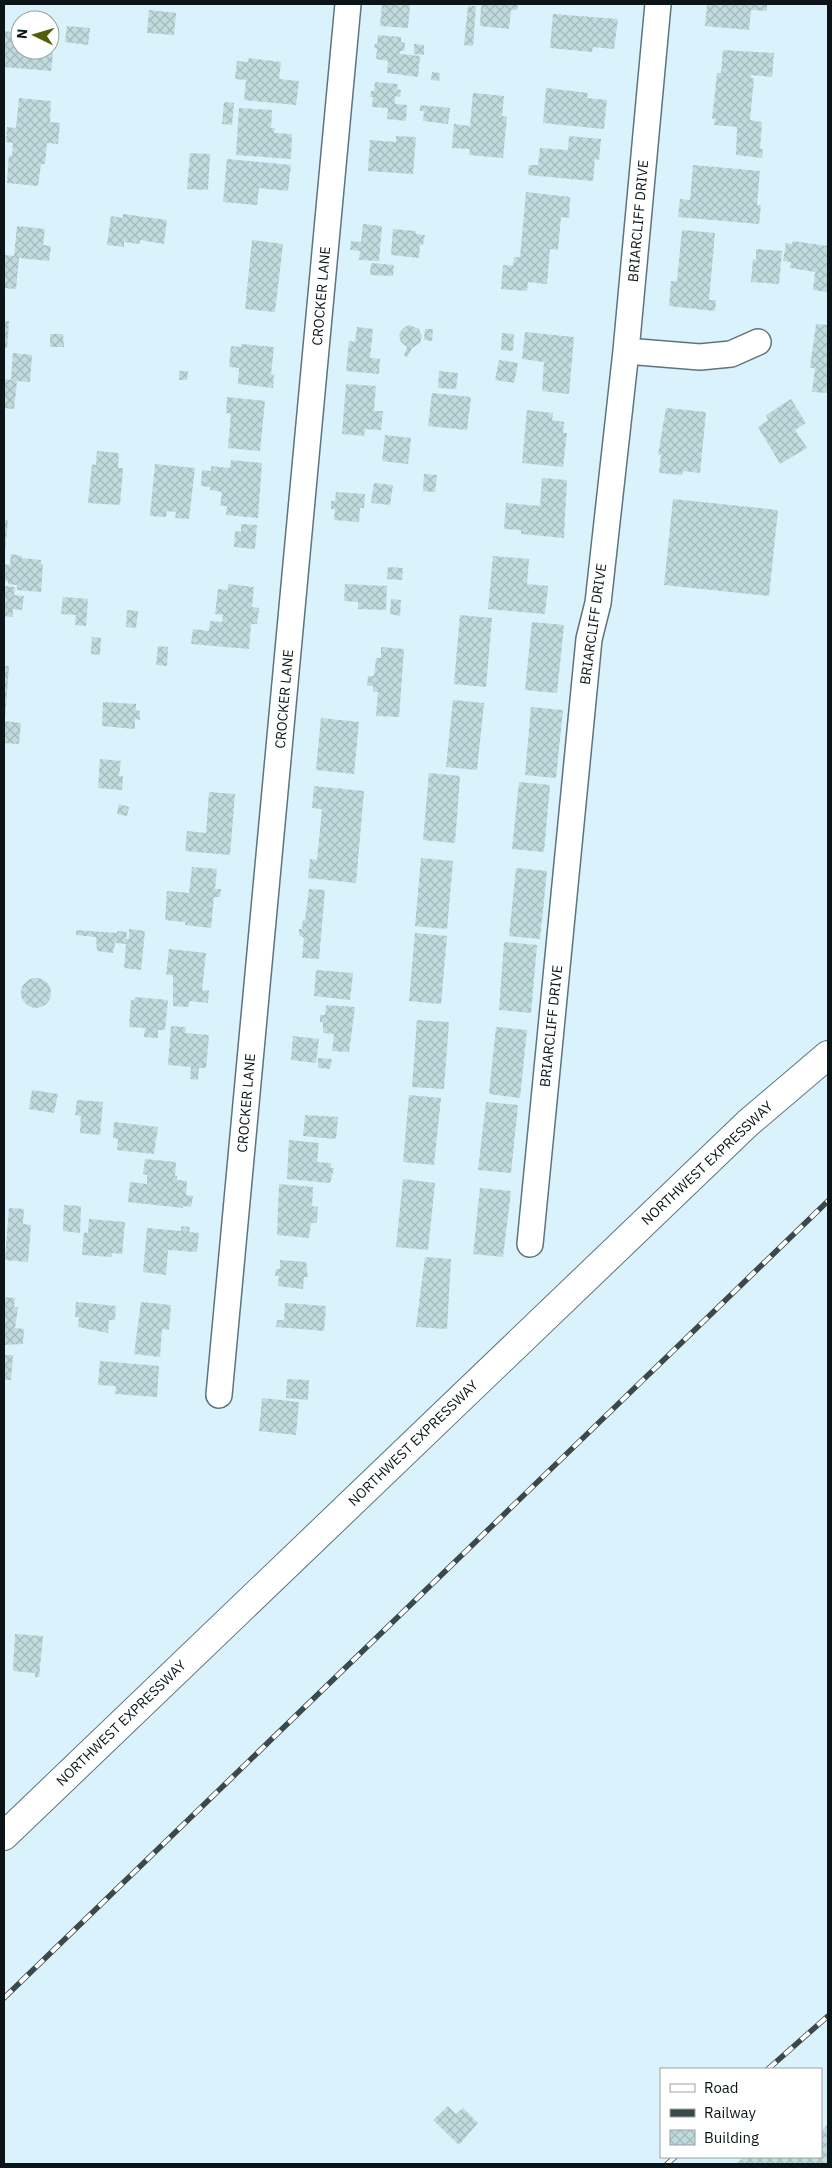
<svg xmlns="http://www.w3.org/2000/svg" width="832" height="2168" viewBox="0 0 832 2168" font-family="'IBM Plex Sans',sans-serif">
<defs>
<pattern id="building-cross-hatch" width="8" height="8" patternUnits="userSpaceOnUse" patternTransform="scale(1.25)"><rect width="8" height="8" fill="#bfdbdd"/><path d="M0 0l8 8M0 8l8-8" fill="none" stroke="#a3bbbd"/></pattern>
</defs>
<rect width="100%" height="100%" fill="#d9f2fc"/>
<!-- building -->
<path fill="url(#building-cross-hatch)" d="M 382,4 L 410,4 L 408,28 L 380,26 Z
M 484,4 L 518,4 L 517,10 L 511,10 L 509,29 L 480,26 L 481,6 Z
M 707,4 L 767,4 L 767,11 L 751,10 L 749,30 L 705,26 Z
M 468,6 L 476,6 L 473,46 L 464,45 Z
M 149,10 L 176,13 L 174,35 L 147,33 Z
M 553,14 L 618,19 L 614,49 L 593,47 L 592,52 L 550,48 Z
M 67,26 L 90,28 L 88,45 L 65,42 Z
M 4,31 L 20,33 L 20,50 L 53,53 L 51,71 L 4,67 Z
M 378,35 L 401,37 L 401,42 L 405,43 L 404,51 L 400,51 L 400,54 L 420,56 L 418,77 L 387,73 L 388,61 L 376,59 L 377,49 L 374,48 L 375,44 L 377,44 Z
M 414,44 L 424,45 L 424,55 L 414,54 Z
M 723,50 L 774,53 L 772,77 L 751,75 L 751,78 L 754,78 L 750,120 L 762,122 L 760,149 L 763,149 L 762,158 L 736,155 L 737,127 L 714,125 L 715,119 L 712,119 L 717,73 L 721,73 Z
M 249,58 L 281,62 L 279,79 L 299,81 L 296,105 L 244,100 L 246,80 L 235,79 L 237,61 L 248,62 Z
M 432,72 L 440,73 L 439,81 L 431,80 Z
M 375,82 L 398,84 L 397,89 L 401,90 L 400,97 L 395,96 L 395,104 L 407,105 L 406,121 L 387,119 L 388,108 L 372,107 L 373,97 L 370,97 L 371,91 L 374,91 Z
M 546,88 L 588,93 L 587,98 L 607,100 L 604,129 L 543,123 Z
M 473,93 L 504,96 L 502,116 L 507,117 L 503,158 L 469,155 L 470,149 L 452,148 L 454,124 L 470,126 Z
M 19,98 L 51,101 L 50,122 L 60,123 L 58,144 L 47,143 L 45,164 L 41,164 L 38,186 L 7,183 L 9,155 L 12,156 L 13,143 L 6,142 L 7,127 L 16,128 Z
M 224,102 L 234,103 L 232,125 L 222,124 Z
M 420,105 L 450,108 L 448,124 L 423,121 L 424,111 L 420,111 Z
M 239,108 L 272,110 L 271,128 L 275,128 L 274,133 L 292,134 L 291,159 L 236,155 Z
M 396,136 L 416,137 L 413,174 L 368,171 L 370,140 L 396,142 Z
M 569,136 L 601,139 L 599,160 L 595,159 L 593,181 L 528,175 L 529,165 L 538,165 L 540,148 L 568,150 Z
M 190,153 L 210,154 L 208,190 L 187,189 Z
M 227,159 L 291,165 L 288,191 L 259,188 L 257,205 L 223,202 Z
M 693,165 L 760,171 L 757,205 L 761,205 L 759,224 L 678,217 L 680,199 L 690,200 Z
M 526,192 L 570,197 L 569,218 L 561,217 L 558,250 L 550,249 L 547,284 L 528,282 L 527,291 L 501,289 L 503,265 L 513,266 L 514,257 L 520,257 Z
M 123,214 L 167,220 L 164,244 L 140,240 L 140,244 L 124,242 L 124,247 L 107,245 L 111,216 L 123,218 Z
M 363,224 L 382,226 L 379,261 L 359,260 L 360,251 L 350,250 L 351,241 L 361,242 Z
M 17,226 L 45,229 L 43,245 L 51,246 L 49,261 L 19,258 L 16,289 L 4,288 L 4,255 L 14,256 Z
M 393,229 L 416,231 L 416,234 L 425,235 L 423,245 L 420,245 L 419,258 L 391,255 Z
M 682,230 L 715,233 L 709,300 L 716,300 L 715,311 L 669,306 L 671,281 L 677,281 Z
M 252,240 L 283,244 L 275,312 L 245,309 Z
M 793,241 L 828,246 L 828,292 L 813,290 L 815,272 L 790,268 L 791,262 L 783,261 L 786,243 L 792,244 Z
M 756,249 L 782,251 L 779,284 L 751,282 L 753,259 L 756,260 Z
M 371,263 L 394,265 L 393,276 L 370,275 Z
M 4,321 L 9,321 L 7,348 L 4,348 Z
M 816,324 L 828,325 L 828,393 L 812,392 L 815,368 L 810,368 Z
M 409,325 L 419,329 L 422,336 L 420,343 L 412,348 L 407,357 L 404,355 L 407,347 L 401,342 L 399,335 L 403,328 Z
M 357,327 L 373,329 L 370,358 L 380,359 L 379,374 L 346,371 L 349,341 L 355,342 Z
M 425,329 L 433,329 L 432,341 L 424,340 Z
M 525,332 L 574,337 L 569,394 L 542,391 L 544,362 L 522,359 Z
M 502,333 L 514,334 L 513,351 L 501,350 Z
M 50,334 L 63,334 L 64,347 L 50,347 Z
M 241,344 L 274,347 L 271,374 L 274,375 L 273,388 L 238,384 L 239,368 L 229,367 L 231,346 L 241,347 Z
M 13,353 L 32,355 L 30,382 L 17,381 L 14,409 L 4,408 L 4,379 L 11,380 Z
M 499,360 L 518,363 L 514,383 L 495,380 Z
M 179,371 L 188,371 L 187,380 L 179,380 Z
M 439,371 L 458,373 L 456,389 L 438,388 Z
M 346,384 L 376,386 L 374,411 L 383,411 L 381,430 L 365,429 L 364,436 L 342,434 Z
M 432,393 L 471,397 L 467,430 L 428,426 Z
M 227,397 L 265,401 L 260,451 L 228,448 L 231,414 L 226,413 Z
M 791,399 L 806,423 L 795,430 L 807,448 L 780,464 L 758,427 L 768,420 L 766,415 Z
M 666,408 L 706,412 L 700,473 L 683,471 L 682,475 L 659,473 L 661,455 L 658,455 Z
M 527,410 L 553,413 L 552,420 L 564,422 L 563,433 L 567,433 L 563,467 L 522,463 Z
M 385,435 L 411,438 L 408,464 L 382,461 Z
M 97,451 L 119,453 L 118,468 L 123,468 L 120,505 L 88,503 L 92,464 L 96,465 Z
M 231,460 L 262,463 L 258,518 L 226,515 L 227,506 L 220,506 L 222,492 L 210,490 L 210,487 L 201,486 L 202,470 L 211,471 L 211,466 L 230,468 Z
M 155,464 L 195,468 L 189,519 L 175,518 L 176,512 L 167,511 L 166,517 L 150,516 Z
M 424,474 L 437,475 L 435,492 L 423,491 Z
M 542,478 L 567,480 L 564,538 L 521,534 L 521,530 L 504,529 L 506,503 L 540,506 Z
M 374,483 L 393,485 L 390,505 L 371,503 Z
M 336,492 L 365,494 L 364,508 L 360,508 L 359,522 L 334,520 L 335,509 L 331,509 L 331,501 L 335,501 Z
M 673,499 L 778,510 L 769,596 L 664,585 Z
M 4,520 L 8,520 L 5,551 L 4,551 Z
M 241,524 L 257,525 L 255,549 L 234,547 L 235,531 L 241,532 Z
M 11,554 L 22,556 L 21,558 L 41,560 L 41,564 L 43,564 L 41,592 L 17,590 L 17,585 L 8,584 L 8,581 L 4,580 L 4,564 L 10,565 Z
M 493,556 L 529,559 L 527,584 L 548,586 L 545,614 L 488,609 Z
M 388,567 L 403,568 L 402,580 L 387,579 Z
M 228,584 L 254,587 L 252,607 L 259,608 L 257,624 L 251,624 L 249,649 L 191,644 L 193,629 L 209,631 L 210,621 L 222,622 L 223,615 L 215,614 L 218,589 L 228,590 Z
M 345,584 L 387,586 L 386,610 L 358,609 L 358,602 L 344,601 Z
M 4,586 L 15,587 L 14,595 L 24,596 L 22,610 L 13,609 L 13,617 L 4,616 Z
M 63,597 L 88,599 L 86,626 L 75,625 L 76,615 L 61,614 Z
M 391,599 L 401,600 L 400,616 L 390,614 Z
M 127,610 L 138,611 L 136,628 L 126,627 Z
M 460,615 L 492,618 L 486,687 L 454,684 Z
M 532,622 L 564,625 L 557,693 L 525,690 Z
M 92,637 L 101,638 L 100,655 L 91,654 Z
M 158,646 L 168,647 L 167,666 L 156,665 Z
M 381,647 L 404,649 L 399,717 L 376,716 L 378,692 L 373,692 L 373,686 L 367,686 L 368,676 L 374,676 L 376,658 L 381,658 Z
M 4,666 L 9,666 L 5,719 L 4,719 Z
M 453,700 L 484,703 L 477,770 L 446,767 Z
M 103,702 L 136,704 L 136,710 L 140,711 L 140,720 L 135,719 L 135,729 L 102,726 Z
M 531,707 L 563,710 L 556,778 L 525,775 Z
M 321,718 L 359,722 L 354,774 L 316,770 Z
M 4,721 L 21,723 L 19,744 L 4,743 Z
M 100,759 L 121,761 L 119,776 L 123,776 L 122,790 L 98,788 Z
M 429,773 L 460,776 L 455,843 L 423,840 Z
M 519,782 L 550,785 L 544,852 L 512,849 Z
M 314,786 L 364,791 L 356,883 L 308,878 L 310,859 L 317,860 L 322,809 L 312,808 Z
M 209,792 L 235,794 L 230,855 L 185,851 L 187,831 L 206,833 Z
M 119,804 L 129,807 L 127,816 L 117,814 Z
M 421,858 L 453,861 L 447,929 L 415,926 Z
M 192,867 L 217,869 L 215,889 L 221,889 L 220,897 L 214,897 L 211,928 L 185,925 L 185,922 L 165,920 L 167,891 L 189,893 Z
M 516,868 L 547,871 L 540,939 L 509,936 Z
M 309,889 L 325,890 L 319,959 L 302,958 L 304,938 L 299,935 L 299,929 L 302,929 L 303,920 L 305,920 Z
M 129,929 L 145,931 L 141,970 L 124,968 L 126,944 L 115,943 L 113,953 L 97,951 L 96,937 L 76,935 L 76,930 L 117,933 L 117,931 L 127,932 L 126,939 L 129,939 Z
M 415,933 L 447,936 L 441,1004 L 409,1001 Z
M 504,942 L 537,945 L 531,1013 L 499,1010 Z
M 169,949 L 206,953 L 202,990 L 209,990 L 208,1003 L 189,1001 L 189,1007 L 173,1006 L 173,975 L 166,975 Z
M 316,970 L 353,973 L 350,1000 L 314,996 Z
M21 993a15 15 0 1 1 30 0a15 15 0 1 1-30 0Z
M 135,997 L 168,1000 L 165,1030 L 158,1030 L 158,1038 L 144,1037 L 145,1028 L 129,1027 L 131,1000 L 134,1000 Z
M 326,1005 L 355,1007 L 349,1052 L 332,1051 L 334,1034 L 323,1033 L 323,1022 L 320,1022 L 320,1015 L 325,1015 Z
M 417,1020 L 449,1022 L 444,1089 L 412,1087 Z
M 171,1026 L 186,1027 L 185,1033 L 209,1035 L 206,1068 L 199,1068 L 198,1080 L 190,1079 L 191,1067 L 168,1065 Z
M 496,1027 L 527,1030 L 520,1098 L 489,1094 Z
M 293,1036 L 319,1039 L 316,1063 L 291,1060 Z
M 318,1058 L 332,1059 L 330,1069 L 318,1068 Z
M 32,1090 L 58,1094 L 54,1113 L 29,1109 Z
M 409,1095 L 441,1098 L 434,1165 L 403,1162 Z
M 77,1100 L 103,1102 L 100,1135 L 80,1133 L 81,1116 L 75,1115 Z
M 486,1102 L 518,1105 L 511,1173 L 478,1170 Z
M 305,1115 L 338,1117 L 336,1139 L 303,1136 Z
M 114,1122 L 158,1127 L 154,1154 L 117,1150 L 118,1139 L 113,1138 Z
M 289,1140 L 319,1143 L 317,1162 L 331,1163 L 331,1168 L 334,1168 L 330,1183 L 287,1179 Z
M 145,1159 L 176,1162 L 175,1176 L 177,1176 L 177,1180 L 187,1181 L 186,1195 L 193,1196 L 191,1207 L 183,1206 L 183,1208 L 128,1202 L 130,1182 L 147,1184 L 147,1175 L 143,1174 Z
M 403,1179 L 435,1183 L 428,1250 L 396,1247 Z
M 279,1184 L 313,1187 L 312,1206 L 318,1207 L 317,1223 L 311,1223 L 309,1238 L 277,1235 Z
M 480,1188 L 511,1191 L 503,1257 L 473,1254 Z
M 64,1205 L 81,1206 L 80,1233 L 63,1231 Z
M 9,1208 L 24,1209 L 23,1224 L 31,1225 L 28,1262 L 5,1260 Z
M 89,1219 L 125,1222 L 122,1254 L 112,1253 L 112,1257 L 82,1255 L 84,1232 L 88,1233 Z
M 181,1226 L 190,1227 L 189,1232 L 199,1233 L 197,1252 L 168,1250 L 166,1275 L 143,1272 L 147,1228 L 181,1231 Z
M 425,1257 L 451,1259 L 447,1329 L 416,1327 Z
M 280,1260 L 306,1262 L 308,1277 L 304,1277 L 303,1289 L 278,1286 L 279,1276 L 275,1276 L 276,1269 L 280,1269 Z
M 4,1297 L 15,1298 L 14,1307 L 18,1307 L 15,1328 L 24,1329 L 23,1344 L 4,1345 Z
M 76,1302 L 116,1306 L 115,1320 L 109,1320 L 108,1333 L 78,1327 L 79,1317 L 75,1317 Z
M 141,1302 L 171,1305 L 169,1330 L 162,1329 L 160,1357 L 134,1354 Z
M 285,1303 L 326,1306 L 324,1331 L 276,1327 L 277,1320 L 284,1320 Z
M 4,1355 L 13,1355 L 11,1380 L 4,1380 Z
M 100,1361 L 159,1366 L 157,1397 L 115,1394 L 116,1386 L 98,1385 Z
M 287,1379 L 309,1380 L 308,1400 L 286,1398 Z
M 262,1398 L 299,1402 L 296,1435 L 259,1431 Z
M 15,1634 L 43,1636 L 39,1677 L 35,1677 L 35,1673 L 13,1671 Z
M 448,2106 L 456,2114 L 463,2108 L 478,2123 L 459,2145 L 433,2120 Z
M 828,2124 L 828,2164 L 736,2164 L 744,2157 L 821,2157 L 821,2131 Z"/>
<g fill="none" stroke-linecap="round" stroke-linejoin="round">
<!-- minor casing -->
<g stroke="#5d747d" stroke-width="28">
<path id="minor" d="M 626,351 L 700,357 L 731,354 L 758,342
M 530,1244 L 589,639 L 598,603 L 626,351 L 658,4
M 219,1395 L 348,4"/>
</g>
<!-- major casing -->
<g stroke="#5d747d" stroke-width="30">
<path id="major" d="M 4,1836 L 748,1123 L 828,1055"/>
</g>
<!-- minor -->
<use href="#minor" stroke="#fff" stroke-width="25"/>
<!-- major -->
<use href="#major" stroke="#fff" stroke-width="28"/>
<!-- rail casing -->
<g stroke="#3b484c" stroke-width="5.5">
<path id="rail" d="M 4,1998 L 828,1201
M 768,2069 L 828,2016
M 667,2164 L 675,2157"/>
</g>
<!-- rail -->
<use href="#rail" stroke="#fff" stroke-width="4" stroke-dasharray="11" stroke-linecap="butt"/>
</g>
<g text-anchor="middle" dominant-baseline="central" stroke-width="4.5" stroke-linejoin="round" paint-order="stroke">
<!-- street labels -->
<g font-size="14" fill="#0b1417" stroke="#fff">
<text transform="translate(638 221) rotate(-85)">BRIARCLIFF DRIVE</text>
<text transform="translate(321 296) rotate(-85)">CROCKER LANE</text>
<text transform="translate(593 624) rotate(-82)">BRIARCLIFF DRIVE</text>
<text transform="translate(284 699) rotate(-85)">CROCKER LANE</text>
<text transform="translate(551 1026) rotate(-84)">BRIARCLIFF DRIVE</text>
<text transform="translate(246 1103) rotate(-85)">CROCKER LANE</text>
<text transform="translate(707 1163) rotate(-43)">NORTHWEST EXPRESSWAY</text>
<text transform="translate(413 1443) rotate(-44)">NORTHWEST EXPRESSWAY</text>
<text transform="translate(121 1723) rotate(-44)">NORTHWEST EXPRESSWAY</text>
</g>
</g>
<!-- border -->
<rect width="832" height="2168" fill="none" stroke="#0b1417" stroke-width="10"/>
<!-- legend -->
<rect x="660" y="2068" width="162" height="90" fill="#ffffff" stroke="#9da1a2"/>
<rect x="670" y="2084" width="25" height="8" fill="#ffffff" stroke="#9da1a2"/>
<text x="704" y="2093" font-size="15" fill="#0b1417">Road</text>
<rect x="670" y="2109" width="25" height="8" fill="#3b484c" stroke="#9da1a2"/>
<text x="704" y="2118" font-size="15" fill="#0b1417">Railway</text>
<rect x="670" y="2130" width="25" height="15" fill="url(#building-cross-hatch)" stroke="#9da1a2"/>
<text x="704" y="2143" font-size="15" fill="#0b1417">Building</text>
<!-- north arrow -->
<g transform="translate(35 35) rotate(275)"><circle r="24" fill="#ffffff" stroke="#9da1a2"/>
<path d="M0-4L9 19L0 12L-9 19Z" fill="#4f6106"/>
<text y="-8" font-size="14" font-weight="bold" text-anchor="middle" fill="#0b1417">N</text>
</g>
</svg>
